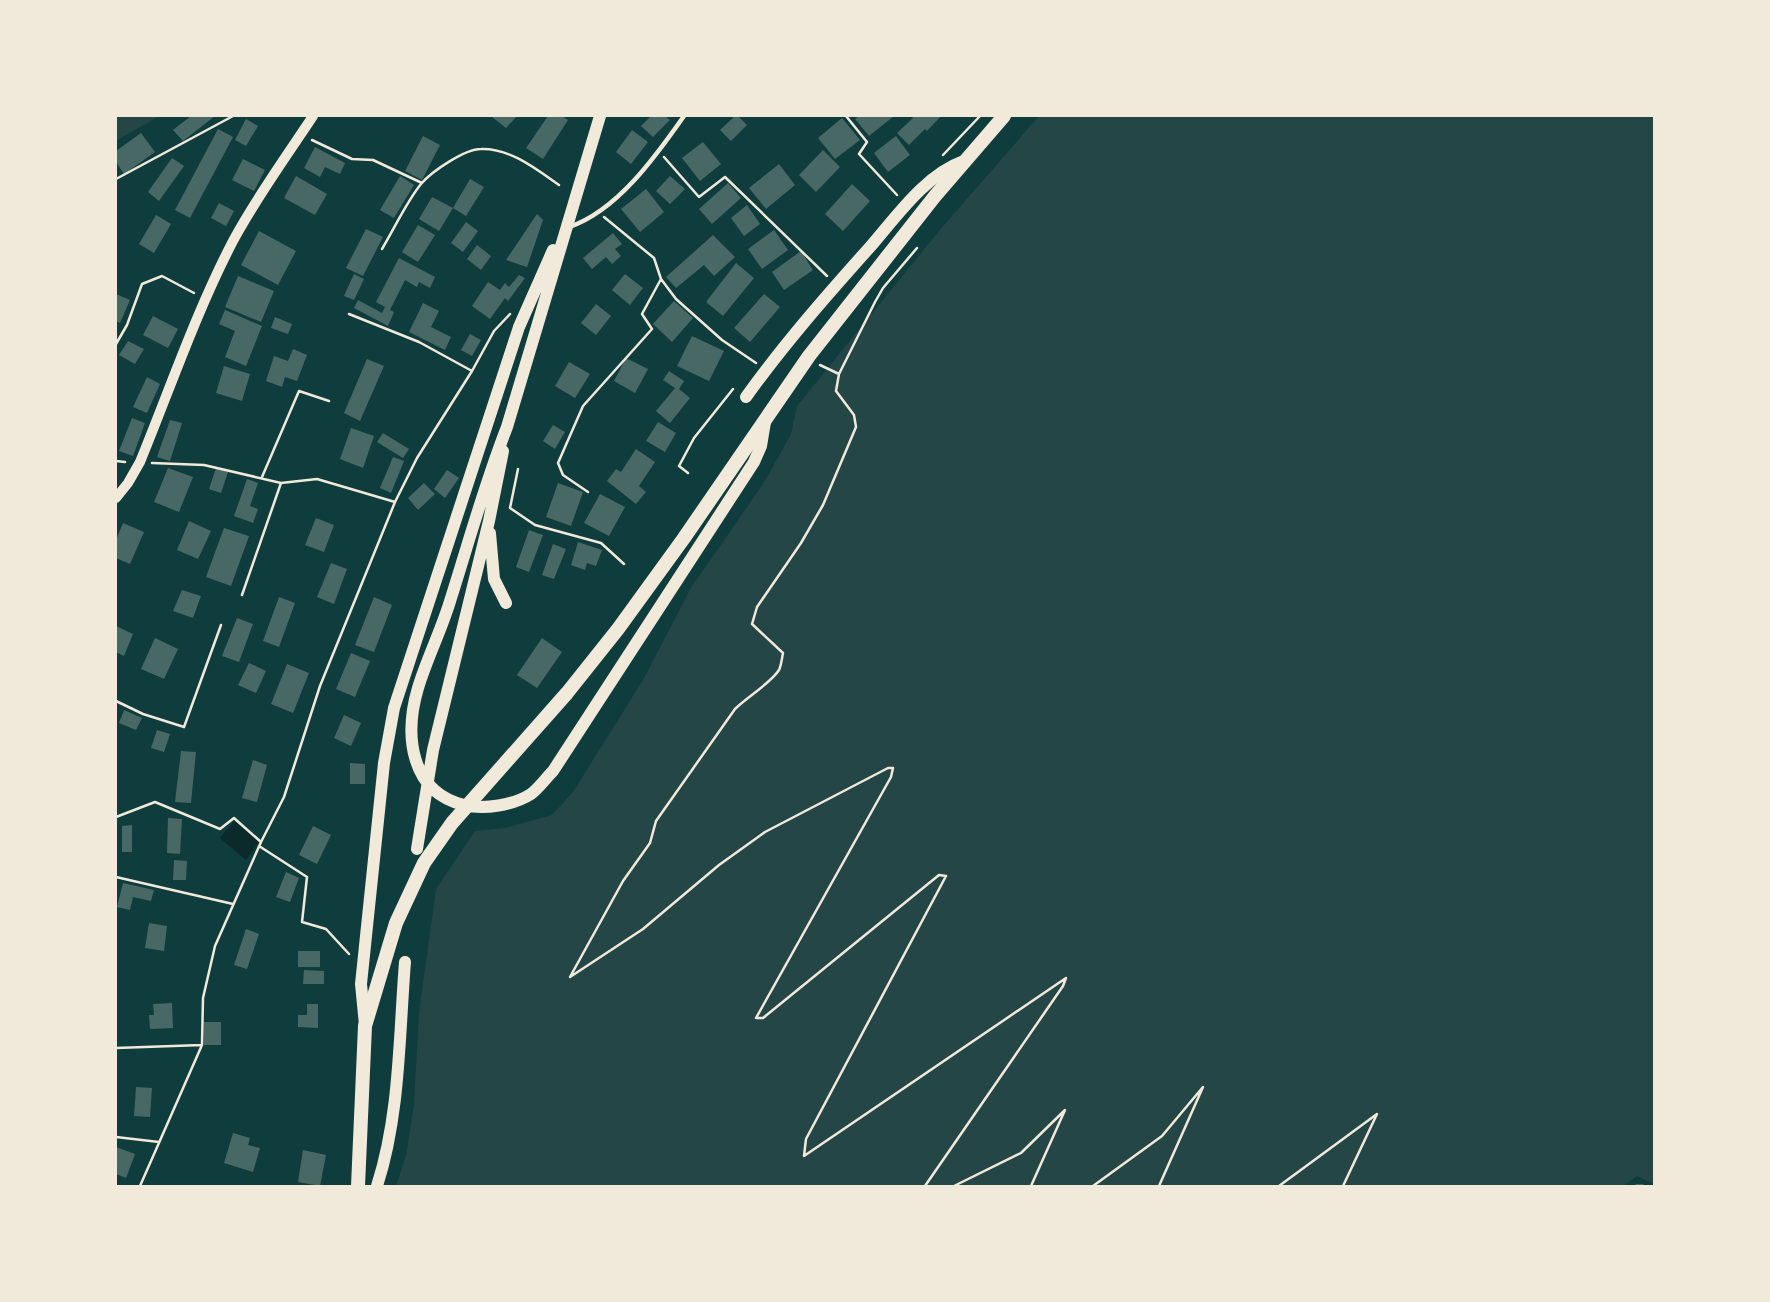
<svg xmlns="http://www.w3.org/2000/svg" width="1770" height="1302" viewBox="0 0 1770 1302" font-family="Roboto,sans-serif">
<rect width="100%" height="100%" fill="#0f3d3e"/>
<!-- green -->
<path fill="#244646" d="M 116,116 L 159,116 L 116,141 Z
M 1039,116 L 1654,116 L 1654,1184 L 1637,1176 L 1623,1186 L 396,1186 L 406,1156 L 414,1105 L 419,1013 L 436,889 L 475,831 L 505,828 L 552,815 L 573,792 L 643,680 L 691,588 L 765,481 L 791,434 L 797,406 L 939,231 Z"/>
<!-- water -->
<path fill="#0a2a2b" d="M 234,821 L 259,842 L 246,860 L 220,838 Z"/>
<!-- building -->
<path fill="#486865" d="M 191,116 L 215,116 L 183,141 L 173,130 Z
M 491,116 L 517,116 L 506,128 Z
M 548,116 L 562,116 L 568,120 L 543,159 L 526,148 Z
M 651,116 L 665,116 L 670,120 L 653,137 L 641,126 Z
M 735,116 L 738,116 L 747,125 L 731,141 L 720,130 Z
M 859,116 L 894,116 L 869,136 L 855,119 Z
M 910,116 L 941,116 L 927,131 L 925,129 L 909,145 L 897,133 L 913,118 Z
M 842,118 L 860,140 L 835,159 L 818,138 Z
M 246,119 L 258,126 L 246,146 L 235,140 Z
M 218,129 L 233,137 L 190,218 L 175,210 Z
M 632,130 L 648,142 L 631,164 L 616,152 Z
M 141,133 L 155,152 L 124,174 L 116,162 L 116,151 Z
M 423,136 L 440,145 L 422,180 L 405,171 Z
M 896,136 L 910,155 L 888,172 L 874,153 Z
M 703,142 L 721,164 L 700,181 L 682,158 Z
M 315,147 L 345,163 L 340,174 L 325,167 L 320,177 L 304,168 Z
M 823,150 L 840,167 L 816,192 L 799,175 Z
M 172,158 L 184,166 L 159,201 L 148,192 Z
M 243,159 L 265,170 L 254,191 L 232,180 Z
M 779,164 L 795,185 L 766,209 L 749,188 Z
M 296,176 L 327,194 L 315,215 L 284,198 Z
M 400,176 L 414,185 L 394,218 L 380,210 Z
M 670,176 L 685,189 L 670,204 L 656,191 Z
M 470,179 L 484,187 L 466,216 L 453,208 Z
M 728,183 L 741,198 L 712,224 L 699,209 Z
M 852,184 L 870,201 L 843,231 L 825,214 Z
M 646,189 L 664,212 L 640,232 L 621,209 Z
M 432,197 L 453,208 L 439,231 L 419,219 Z
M 219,203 L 234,211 L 226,226 L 211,218 Z
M 747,205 L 760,224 L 744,236 L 731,218 Z
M 537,214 L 543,220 L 527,267 L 506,260 Z
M 156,215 L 171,224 L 154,253 L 139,244 Z
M 466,222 L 478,231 L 463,252 L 451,243 Z
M 418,225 L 435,235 L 418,262 L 402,252 Z
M 366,229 L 383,237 L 363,276 L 346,268 Z
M 774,230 L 788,250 L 762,269 L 748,249 Z
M 259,231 L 296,251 L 278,285 L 241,265 Z
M 613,233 L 622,244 L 615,249 L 621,256 L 612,264 L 606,257 L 592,269 L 583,258 Z
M 713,235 L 735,257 L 714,276 L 704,265 L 676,288 L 666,277 Z
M 477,245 L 491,256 L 481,270 L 467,259 Z
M 801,251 L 813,270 L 784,290 L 772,272 Z
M 399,258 L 435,277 L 430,288 L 419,282 L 417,287 L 405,280 L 390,310 L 394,312 L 388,326 L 354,308 L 358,300 L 382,313 L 385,307 L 376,302 Z
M 736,263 L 754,278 L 723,316 L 706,302 Z
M 354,274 L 364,279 L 354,300 L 344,296 Z
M 625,274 L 643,288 L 630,305 L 612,290 Z
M 519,275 L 525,278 L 508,301 L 505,298 L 490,319 L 472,306 L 488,282 L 500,290 L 505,283 L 509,287 Z
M 238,276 L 274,291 L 261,322 L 225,307 Z
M 116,294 L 130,300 L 120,323 L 116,321 Z
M 764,294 L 780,307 L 750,342 L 734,328 Z
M 674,301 L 693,318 L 672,342 L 653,324 Z
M 423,303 L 439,311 L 431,327 L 451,337 L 445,350 L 409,332 Z
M 596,304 L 611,316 L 596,335 L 581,323 Z
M 225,310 L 262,326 L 246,366 L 225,357 L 235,331 L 219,324 Z
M 153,316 L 178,329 L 168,348 L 143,335 Z
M 275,317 L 292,324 L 288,334 L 271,328 Z
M 470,334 L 481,340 L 472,356 L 461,350 Z
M 692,336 L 724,351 L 709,381 L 677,366 Z
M 128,341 L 144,349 L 135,364 L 119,355 Z
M 293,349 L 307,355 L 297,381 L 285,377 L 282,387 L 266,381 L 274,356 L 288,361 Z
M 626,358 L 648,369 L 635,393 L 614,381 Z
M 367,359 L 384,366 L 360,421 L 344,413 Z
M 569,362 L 590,374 L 575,398 L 555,386 Z
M 224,366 L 250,374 L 242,401 L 216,393 Z
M 669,371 L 684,381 L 679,389 L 690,398 L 670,423 L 656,411 L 675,388 L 663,380 Z
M 147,377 L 160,384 L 147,413 L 133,407 Z
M 132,418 L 145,423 L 133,456 L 119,451 Z
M 170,420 L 182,423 L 170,461 L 157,457 Z
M 658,422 L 676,433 L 665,452 L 646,441 Z
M 553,425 L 565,432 L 555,449 L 543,441 Z
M 351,428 L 374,436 L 363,468 L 340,459 Z
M 383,433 L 409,449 L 403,458 L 377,442 Z
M 636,449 L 655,462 L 639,486 L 646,492 L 636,504 L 607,481 L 616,469 L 621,472 Z
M 393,457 L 404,461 L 391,493 L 380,488 Z
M 168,468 L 193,477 L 179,512 L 154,502 Z
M 216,468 L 228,472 L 221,493 L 209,489 Z
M 447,470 L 459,478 L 445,498 L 434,489 Z
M 247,479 L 258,483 L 250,506 L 258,509 L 253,523 L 234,516 Z
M 424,483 L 435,494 L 418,510 L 408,498 Z
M 558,483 L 583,492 L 571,526 L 546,517 Z
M 600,494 L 625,507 L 609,536 L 584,523 Z
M 316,518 L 334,525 L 324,552 L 305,545 Z
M 189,521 L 211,531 L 198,559 L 177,550 Z
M 123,523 L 144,532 L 130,564 L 116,558 L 116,540 Z
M 224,528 L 249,536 L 231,586 L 206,577 Z
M 529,530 L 543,535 L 529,572 L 516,567 Z
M 578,542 L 602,550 L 596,566 L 587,563 L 585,570 L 571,565 Z
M 553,544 L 566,549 L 554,579 L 542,575 Z
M 331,563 L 347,569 L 334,604 L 317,597 Z
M 182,590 L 201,596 L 193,618 L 173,611 Z
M 279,597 L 295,603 L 279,647 L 263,641 Z
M 374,597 L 392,605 L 374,652 L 355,645 Z
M 237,618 L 253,624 L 239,662 L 222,656 Z
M 116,626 L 133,634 L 124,656 L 116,652 Z
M 155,638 L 178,649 L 164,679 L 141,669 Z
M 542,638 L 562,652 L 537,688 L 517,675 Z
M 351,653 L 370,661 L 355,697 L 336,689 Z
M 249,663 L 266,671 L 256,693 L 238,685 Z
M 287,664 L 309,673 L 293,713 L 271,704 Z
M 124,710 L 142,718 L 136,730 L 119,723 Z
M 344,715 L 361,723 L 351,746 L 334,738 Z
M 157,730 L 170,734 L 164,752 L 151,748 Z
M 181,751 L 196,752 L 191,803 L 175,802 Z
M 253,760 L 267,765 L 257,802 L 242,798 Z
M 350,763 L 365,764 L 365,784 L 350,784 Z
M 168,818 L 182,819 L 180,854 L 167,853 Z
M 132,825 L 132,852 L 122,852 L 122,826 Z
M 313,826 L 331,835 L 317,864 L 299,855 Z
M 174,860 L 187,861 L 186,880 L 173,880 Z
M 286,872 L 299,878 L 290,902 L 276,897 Z
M 123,883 L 154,890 L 151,901 L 133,897 L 130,910 L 117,907 Z
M 149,923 L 167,926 L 164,951 L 145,948 Z
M 246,929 L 259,934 L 247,969 L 234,965 Z
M 298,951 L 320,951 L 320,967 L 298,967 Z
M 304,970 L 324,971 L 324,984 L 303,984 Z
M 172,1003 L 173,1028 L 150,1029 L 149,1015 L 154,1015 L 153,1004 Z
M 307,1004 L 318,1004 L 318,1028 L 298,1027 L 298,1015 L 307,1015 Z
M 204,1022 L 221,1022 L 221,1045 L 204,1045 Z
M 136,1087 L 152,1088 L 150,1117 L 134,1116 Z
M 233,1133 L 250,1138 L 248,1145 L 260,1148 L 253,1172 L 224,1163 Z
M 116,1147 L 135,1154 L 126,1178 L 116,1174 Z
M 303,1150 L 326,1155 L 320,1186 L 298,1182 Z"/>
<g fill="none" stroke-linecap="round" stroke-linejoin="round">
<!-- path -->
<path stroke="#f1e9da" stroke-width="2.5" d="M 846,116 L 867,142 L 859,154 L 897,195
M 312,140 L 352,159 L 373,160 L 422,183
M 943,155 L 980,116
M 664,157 L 699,197 L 725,177 L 827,276
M 116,179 L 233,116
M 604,217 L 654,258 L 661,279 L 676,299 L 722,340 L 756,363
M 917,248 L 883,288 L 875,302 L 839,374 L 836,391 L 854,415 L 856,427 L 823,505 L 801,543 L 757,607 L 752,624 L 783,653 C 782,658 781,666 779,670 C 771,683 747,697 735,709 L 656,821 L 650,843 L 623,881 L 570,977 L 643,929 L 719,865 L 765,832 L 888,768 L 893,768 L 891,777 L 756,1018 L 763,1018 L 939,875 L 946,876 L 806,1139 L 804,1156 L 1066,978 L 1063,986 L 925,1186
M 382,249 C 394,229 407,201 421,184 C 432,171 465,149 481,149 C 510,148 536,169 559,185
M 349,314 L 419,342 L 472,371
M 116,344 L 127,325 L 142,284 L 162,276 L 194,293
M 820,365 L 839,374
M 116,461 L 125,462
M 152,463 L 204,465 L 281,483 L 317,479 L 395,502
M 518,469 L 510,508 L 535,525 L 601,543 L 624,564
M 688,473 L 679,466 L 694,438 L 733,389
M 262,477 L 299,391 L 329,401
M 588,492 L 563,475 L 558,463 L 583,406 L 652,329 L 642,314 L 661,279
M 242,595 L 281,483
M 116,701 L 143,714 L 184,727 L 221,625
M 116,817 L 155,802 L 220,829 L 234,818 L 261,842
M 259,846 L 307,877 L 302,922 L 326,929 L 349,954
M 116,877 L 233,904
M 116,1048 L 202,1045
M 116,1137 L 159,1142
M 140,1186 L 202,1045 L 203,998 L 215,946 L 261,842 L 284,797 L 320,686 L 395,502 L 417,458 L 472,371 L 494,331 L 510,314
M 954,1186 L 1021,1153 L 1065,1110 L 1031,1186
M 1093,1186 L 1162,1136 L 1203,1087 L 1159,1186
M 1279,1186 L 1377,1114 L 1343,1186
M 1636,1186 L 1643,1186"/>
<!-- service -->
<path stroke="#f1e9da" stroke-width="4.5" d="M 569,227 C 617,211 656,156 684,116"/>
<!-- tertiary -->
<path stroke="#f1e9da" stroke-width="10" d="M 116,498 L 128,483 L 140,462 C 170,389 196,312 233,241 C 256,198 286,157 313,116"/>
<!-- secondary -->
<path stroke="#f1e9da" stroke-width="12" d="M 600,116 L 507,427 C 485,483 469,541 451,598 C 442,629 427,658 418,688 C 404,735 410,792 464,805 C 484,810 514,805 531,794 C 539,788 546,778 553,771 L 754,462 L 761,446 L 765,422
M 746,397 C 784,344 827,295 870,247 C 897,216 925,175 964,161
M 490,533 L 494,579 L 506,603
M 417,849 L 433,750 L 489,521 L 503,451
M 365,1025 L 361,984 L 384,763 L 394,708 L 519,327 L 553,250
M 377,1186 C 400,1115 399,1037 405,962"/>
<!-- primary -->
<path stroke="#f1e9da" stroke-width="14" d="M 358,1186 L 365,1026 L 396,923 L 424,863 L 452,823 L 567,693 L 618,629 L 684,538 L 809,356 L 935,196 L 1004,116"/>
</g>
<!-- border -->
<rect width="1770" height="1302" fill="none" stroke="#f1e9da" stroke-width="234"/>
</svg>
